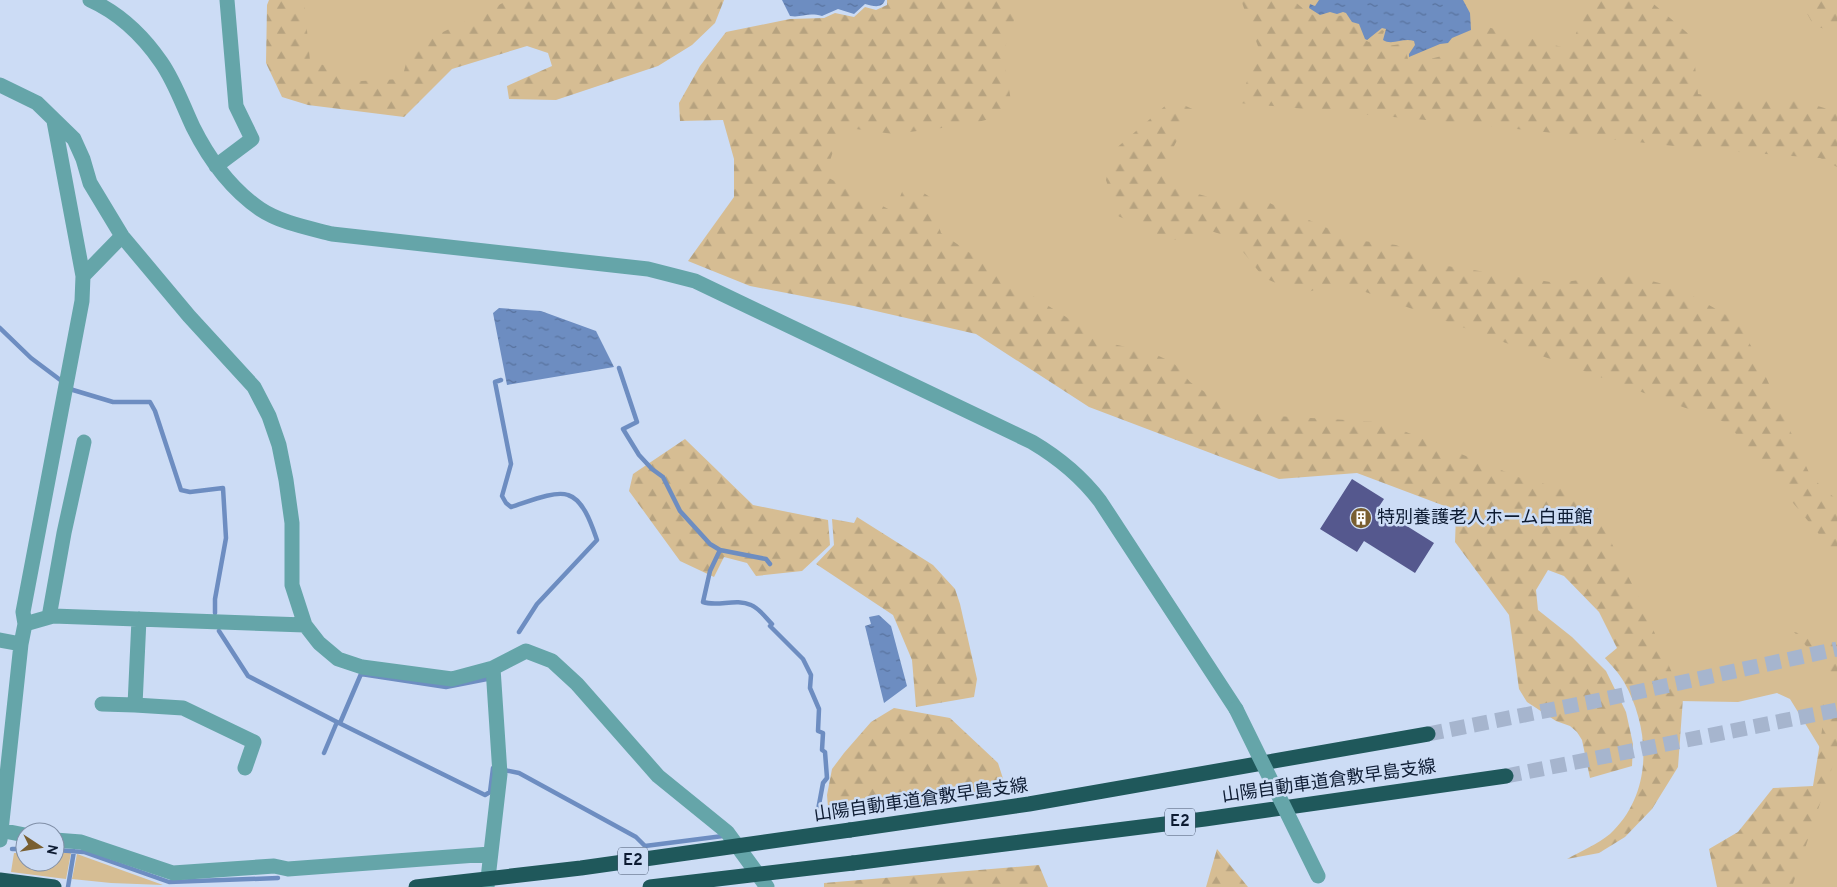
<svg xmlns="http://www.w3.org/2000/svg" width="1837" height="887" viewBox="0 0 1837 887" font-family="Overpass,'Noto Sans JP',sans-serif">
<defs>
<pattern id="forest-firs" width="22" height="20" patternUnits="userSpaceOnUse" patternTransform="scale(1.25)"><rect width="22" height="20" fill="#d6bd93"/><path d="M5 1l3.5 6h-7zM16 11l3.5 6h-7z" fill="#b6a27f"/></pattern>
<pattern id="water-ripples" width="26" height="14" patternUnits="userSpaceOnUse" patternTransform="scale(1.25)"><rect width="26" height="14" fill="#6d8dc1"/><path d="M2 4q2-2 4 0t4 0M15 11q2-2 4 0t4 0" fill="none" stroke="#58729d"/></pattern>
</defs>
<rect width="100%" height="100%" fill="#ccdcf5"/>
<!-- grass -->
<path fill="#d6bd93" d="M 300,0 L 520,0 L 404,82 L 358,86 L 308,65 Z
M 1015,0 L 1837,0 L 1837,719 L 1822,751 L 1790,699 L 1777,693 L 1738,702 L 1680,701 L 1594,513 L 1219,408 L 1106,348 L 821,177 L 840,120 L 999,55 Z
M 1837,741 L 1837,887 L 1789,887 Z
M 14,853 L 25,853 L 25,862 L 55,862 L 55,853 L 71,853 L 66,879 L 11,872 Z
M 77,854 L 163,885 L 111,883 L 72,879 Z"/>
<!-- forest -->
<path fill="url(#forest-firs)" d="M 269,0 L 304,0 L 310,61 L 344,71 L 361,81 L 402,79 L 410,48 L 509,0 L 724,0 L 715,23 L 692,45 L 658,66 L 556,100 L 509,99 L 507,86 L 552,66 L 548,53 L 527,46 L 452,69 L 404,117 L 308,105 L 282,97 L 266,63 L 267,5 Z
M 887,0 L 1021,0 L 1003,53 L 1013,113 L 966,125 L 893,134 L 841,127 L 825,176 L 894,212 L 906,182 L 930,197 L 941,233 L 1042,302 L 1108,343 L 1150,352 L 1174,363 L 1190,382 L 1221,403 L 1247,412 L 1276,416 L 1381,422 L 1521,478 L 1576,492 L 1599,510 L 1612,544 L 1642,604 L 1683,698 L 1678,767 L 1652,809 L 1625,837 L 1599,853 L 1567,859 C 1581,851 1598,844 1610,834 C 1653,794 1651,730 1624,682 C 1619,673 1611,665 1605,658 L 1617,648 L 1599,612 L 1564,576 L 1548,570 L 1536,590 L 1538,610 L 1572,637 L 1606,671 L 1626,712 L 1633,744 L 1632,766 L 1590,778 L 1582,740 L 1577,732 L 1570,726 L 1556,721 L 1527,702 L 1519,689 L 1509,615 L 1455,542 L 1456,516 L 1450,508 L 1357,473 L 1279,479 L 1089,407 L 976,334 L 854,306 L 750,286 L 688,261 L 734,197 L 734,159 L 723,120 L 680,121 L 679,103 L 700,66 L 726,32 L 790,19 L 824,18 L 835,13 L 854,17 L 865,7 L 876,10 L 887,5 Z
M 1241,0 L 1293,0 L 1307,12 L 1320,18 L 1346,15 L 1350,23 L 1358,27 L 1362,39 L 1369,42 L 1382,30 L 1384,31 L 1381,40 L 1387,46 L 1408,43 L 1412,45 L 1406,51 L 1408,59 L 1430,59 L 1465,50 L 1480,25 L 1569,49 L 1591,0 L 1649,0 L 1692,37 L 1698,94 L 1748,101 L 1789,97 L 1837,112 L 1837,167 L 1820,158 L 1711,150 L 1470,124 L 1239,103 L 1259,49 Z
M 1807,0 L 1837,0 L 1837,32 L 1814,26 L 1804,8 Z
M 1172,100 L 1197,111 C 1180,135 1164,154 1166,185 L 1223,201 L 1258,198 L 1355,240 L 1396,245 L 1447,266 L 1557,283 L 1624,274 L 1679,288 L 1737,321 L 1756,355 L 1811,477 L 1837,500 L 1837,556 L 1727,423 L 1360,290 L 1331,284 L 1303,294 L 1264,278 L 1232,238 L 1208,230 L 1192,241 L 1168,239 L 1118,216 L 1106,180 L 1113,151 Z
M 685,439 L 753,505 L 828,520 L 830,545 L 802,571 L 756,576 L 747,563 L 724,557 L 714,577 L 680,561 L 629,491 L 633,474 Z
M 857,517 L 933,565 L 955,589 L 960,604 L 977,679 L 974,697 L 916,707 L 912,660 L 893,615 L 816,564 L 834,545 L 832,519 L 854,523 Z
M 1794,632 C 1804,635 1831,640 1837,645 L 1837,682 Z
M 1828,701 L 1837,714 L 1837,753 L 1792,887 L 1717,887 L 1709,849 L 1738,832 L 1773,788 L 1813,786 L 1822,730 L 1823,703 Z
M 894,708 L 950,718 L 998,763 L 1006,788 L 829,819 L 827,795 L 832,769 L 844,753 L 871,722 Z
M 1217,849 L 1248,887 L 1206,887 Z
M 1039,865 L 1048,887 L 824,887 L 824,883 Z"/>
<!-- water -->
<path fill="url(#water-ripples)" d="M 782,0 L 885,0 C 882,9 873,6 865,4 L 854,14 L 838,9 L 822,16 C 807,12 802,18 790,16 Z
M 1319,0 L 1463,0 L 1470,13 L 1471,30 L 1452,38 L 1448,43 L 1440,44 L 1409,57 L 1409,54 L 1415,45 L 1414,41 C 1404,37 1392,46 1383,40 L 1386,29 L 1382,28 L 1367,40 L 1365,39 L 1359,24 L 1352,22 L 1346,13 L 1343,12 L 1337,14 L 1330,12 L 1320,15 L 1309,8 L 1310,4 L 1315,6 Z
M 499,308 L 541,311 L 596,331 L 614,367 L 507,385 L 493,313 Z
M 879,615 L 891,626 L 907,686 L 884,703 L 865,626 L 871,624 L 869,617 Z"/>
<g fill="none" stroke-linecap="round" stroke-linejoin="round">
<!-- stream -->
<path stroke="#6d8dc1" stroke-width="4.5" d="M 0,328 L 31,358 L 63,382
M 619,368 L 637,422 L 623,429 L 639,455 L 652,469 L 663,477 L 680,511 L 710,544 L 720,550 L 766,559 L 770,564
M 501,380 L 495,382 L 511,464 L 502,496 L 506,503 L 511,507 C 525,503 554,490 568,495 C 584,500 592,526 597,540 L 537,604 L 519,632
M 69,387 L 73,390 L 113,402 L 150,402 L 155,411 L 181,490 L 190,492 L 223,488 L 226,538 L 215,599 L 215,613
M 720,550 L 710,571 L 703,602 C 718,607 736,598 751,605 C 759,608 766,618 772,624 L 770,626 L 803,659 L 811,675 L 810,688 L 819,709 L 818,731 L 823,733 L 822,750 L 825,752 L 827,778 L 823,783 L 818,810
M 219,631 L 248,676 L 337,722
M 340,723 L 361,674 L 446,687 L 487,679
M 324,753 L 337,722 L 485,795 L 490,792 L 493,768 L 495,769
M 504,770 L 519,773 L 636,837 L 645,846 L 723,836
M 12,849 L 25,849
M 55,850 L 84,852 L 169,882 L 278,878
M 68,887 L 74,851"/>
</g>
<!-- building -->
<path fill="#55588e" d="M 1352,479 L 1384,499 L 1378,508 L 1434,543 L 1415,573 L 1364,541 L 1357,552 L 1320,529 Z"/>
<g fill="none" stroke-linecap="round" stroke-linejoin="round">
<!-- highway-tunnel -->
<path stroke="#a6b5ce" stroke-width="15" stroke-dasharray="15 8" stroke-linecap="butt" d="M 1428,734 L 1600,700 L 1837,649
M 1506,776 L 1837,710"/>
<!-- minor -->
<path stroke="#65a5a9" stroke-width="15" d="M 90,0 C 119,13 143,36 161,62 C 175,82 183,106 193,127 C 209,159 231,189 260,209 C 281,223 309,228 332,234 L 648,269 L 695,281 L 1032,442 C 1059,458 1081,476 1100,501 L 1236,709
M 0,85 L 37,103 L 74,139 L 83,159 L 90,183 L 122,236 L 189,316 L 254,387 L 269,416 L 279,445 L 286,480 L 292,523 L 292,585 L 305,625 L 319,643 L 338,659 L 362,667 L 452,679 L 493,668 L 526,651 L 552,661 L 577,684 L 658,776 L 727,832 L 767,887
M 216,166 L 252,139 L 236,106 L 227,0
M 83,276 L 122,236
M 49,617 L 64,533 L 84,442
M 25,624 L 53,616 L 305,625
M 0,640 L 21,644
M 102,704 L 135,705 L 139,619
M 135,705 L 183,708 L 254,742 L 245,768
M 0,830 L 25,835
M 0,840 L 21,644 L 25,624 L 23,612 L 82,301 L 83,276 L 54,121
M 55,840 L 81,842 L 173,873 L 274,866 L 288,869 L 490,854
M 487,887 L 500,774 L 493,668"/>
<!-- highway -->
<path stroke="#1f585b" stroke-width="15" d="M 850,830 L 1029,804 L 1428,734
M 853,863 L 1205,819 L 1506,776
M 0,880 L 54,887"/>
<!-- minor-bridge -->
<path stroke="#65a5a9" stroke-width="15" d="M 1236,709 L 1318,876"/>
<!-- highway-bridge -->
<path stroke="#1f585b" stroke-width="15" d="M 416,887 L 581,868 L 850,830
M 650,887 L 853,863"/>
</g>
<!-- icons -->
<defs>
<g id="building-disc" transform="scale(1.125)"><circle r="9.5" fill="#795f31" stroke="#ccdcf5"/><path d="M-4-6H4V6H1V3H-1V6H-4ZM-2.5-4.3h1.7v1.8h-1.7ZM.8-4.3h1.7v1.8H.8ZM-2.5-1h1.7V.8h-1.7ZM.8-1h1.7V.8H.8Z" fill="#fff"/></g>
</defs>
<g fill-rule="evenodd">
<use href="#building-disc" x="1361" y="518"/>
</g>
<g text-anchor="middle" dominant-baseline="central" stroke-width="5" stroke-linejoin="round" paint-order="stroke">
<!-- shield labels -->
<g fill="#ccdcf5" stroke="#46556c" stroke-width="1">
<rect x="1165" y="808.5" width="30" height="27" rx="4"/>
<rect x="618" y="847.5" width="30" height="27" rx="4"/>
</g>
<g font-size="16" font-weight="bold" fill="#0d1b32">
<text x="1180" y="822">E2</text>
<text x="633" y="861">E2</text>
</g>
<!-- poi labels -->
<g font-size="18" fill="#0d1b32" stroke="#ccdcf5" text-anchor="start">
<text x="1377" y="518">特別養護老人ホーム白亜館</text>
</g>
<!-- street labels -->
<g font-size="18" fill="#0d1b32" stroke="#ccdcf5">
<text transform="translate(1329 782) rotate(-8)">山陽自動車道倉敷早島支線</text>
<text transform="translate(921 801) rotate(-8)">山陽自動車道倉敷早島支線</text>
</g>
</g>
<!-- north arrow -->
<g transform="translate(40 847) rotate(102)"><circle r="24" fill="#ccdcf5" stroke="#808fa7"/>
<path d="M0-4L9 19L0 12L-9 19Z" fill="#795f31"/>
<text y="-8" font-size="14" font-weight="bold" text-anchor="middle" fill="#0d1b32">N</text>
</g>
</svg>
